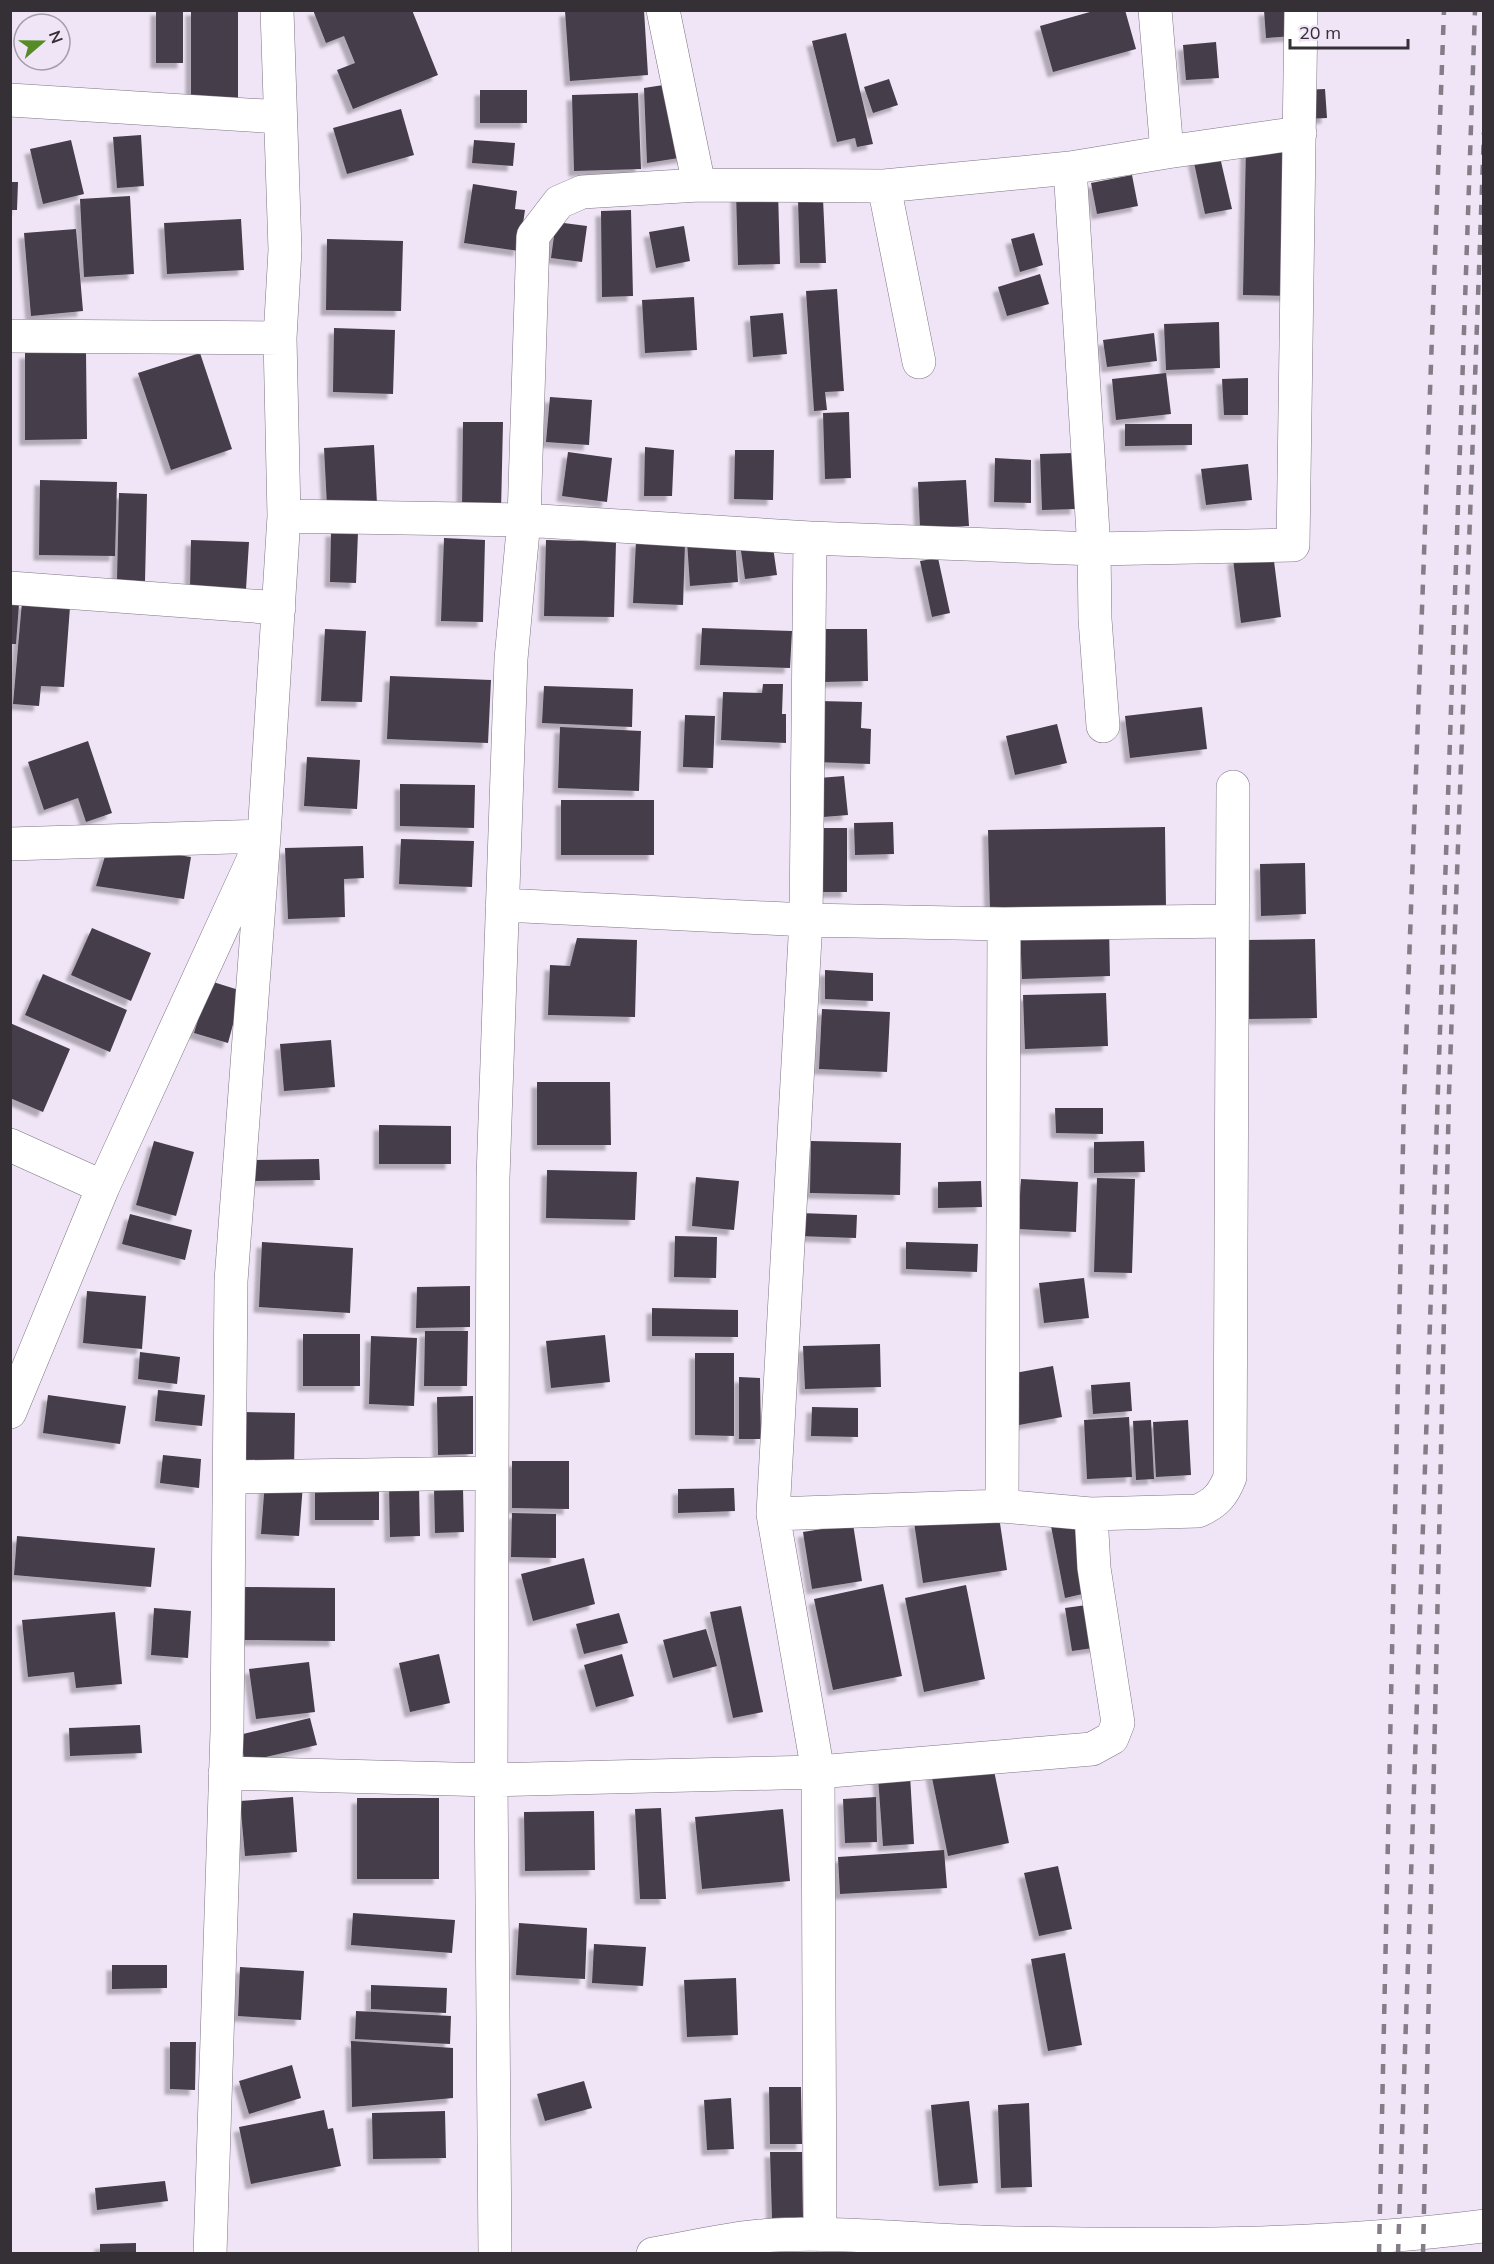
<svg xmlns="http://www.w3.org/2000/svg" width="1494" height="2264" viewBox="0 0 1494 2264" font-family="Mulish,sans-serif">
<defs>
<filter id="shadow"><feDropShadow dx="-5.5" dy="5.5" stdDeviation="1.5" flood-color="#0004"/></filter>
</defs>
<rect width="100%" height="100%" fill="#f0e5f6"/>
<!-- building -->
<path fill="#453c49" filter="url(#shadow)" d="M 156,10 L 183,10 L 183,63 L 156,63 Z
M 191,10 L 238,10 L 238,102 L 191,102 Z
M 313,10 L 412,10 L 438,75 L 353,109 L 337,70 L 355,63 L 344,36 L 326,43 Z
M 644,10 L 648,75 L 570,81 L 565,11 Z
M 1097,10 L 1125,10 L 1136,49 L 1053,72 L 1040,26 Z
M 1264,10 L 1292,10 L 1293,36 L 1266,38 Z
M 846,33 L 873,144 L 857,147 L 855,138 L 837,142 L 812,41 Z
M 1216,42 L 1219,78 L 1186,80 L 1183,45 Z
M 889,79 L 898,105 L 873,113 L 864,87 Z
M 670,84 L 685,157 L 647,163 L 644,88 Z
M 1325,89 L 1327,118 L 1305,119 L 1303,90 Z
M 480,90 L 527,90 L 527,123 L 480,123 Z
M 638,93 L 641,169 L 574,171 L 572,95 Z
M 401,109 L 414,155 L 347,174 L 333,128 Z
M 141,135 L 144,186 L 117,188 L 113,137 Z
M 71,140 L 84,194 L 43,204 L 30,149 Z
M 474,140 L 515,143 L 513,166 L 472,163 Z
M 1246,146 L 1295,147 L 1293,296 L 1243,295 Z
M 1219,153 L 1232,209 L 1205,214 L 1193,158 Z
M 1132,175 L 1138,206 L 1097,214 L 1091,183 Z
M 10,182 L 18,182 L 17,210 L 10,210 Z
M 473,184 L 517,191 L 515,209 L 525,210 L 519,251 L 464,243 Z
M 778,190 L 780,264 L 738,265 L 736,191 Z
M 130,196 L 134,274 L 84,277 L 80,199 Z
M 823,199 L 826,263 L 800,263 L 798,200 Z
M 631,210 L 633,296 L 602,297 L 601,211 Z
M 241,219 L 244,270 L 167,274 L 164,223 Z
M 556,222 L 587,226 L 582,262 L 551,258 Z
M 684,226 L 690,261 L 656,268 L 649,232 Z
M 76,229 L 83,311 L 31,316 L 24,233 Z
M 1034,233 L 1043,265 L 1020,272 L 1011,239 Z
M 327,239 L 403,241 L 401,311 L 326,310 Z
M 1040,274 L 1049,304 L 1007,316 L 998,287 Z
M 837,289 L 844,391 L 825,392 L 827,410 L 814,411 L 806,291 Z
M 694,297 L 697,350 L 645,353 L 642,300 Z
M 783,313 L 787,354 L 753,357 L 750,316 Z
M 1219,322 L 1220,368 L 1166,370 L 1164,324 Z
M 334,328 L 395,330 L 393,394 L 333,392 Z
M 1154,333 L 1157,361 L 1107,367 L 1103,340 Z
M 86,352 L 87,439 L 25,440 L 25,353 Z
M 200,353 L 232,449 L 171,470 L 138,373 Z
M 1166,373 L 1171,414 L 1116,420 L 1112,379 Z
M 1248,378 L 1248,415 L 1224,415 L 1222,379 Z
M 550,397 L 592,400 L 589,445 L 546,442 Z
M 849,412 L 851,478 L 825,479 L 823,413 Z
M 463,422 L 503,422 L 501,511 L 462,510 Z
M 1125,424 L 1192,424 L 1192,445 L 1125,446 Z
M 374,445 L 377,504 L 327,506 L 324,448 Z
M 645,447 L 674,450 L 672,496 L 644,496 Z
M 735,450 L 774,450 L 773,500 L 734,499 Z
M 568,452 L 612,458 L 607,502 L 562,496 Z
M 1074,453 L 1076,509 L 1042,510 L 1040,454 Z
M 995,458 L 1031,460 L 1031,503 L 994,502 Z
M 1248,464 L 1252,500 L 1206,505 L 1201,469 Z
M 40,480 L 117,482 L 115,556 L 39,555 Z
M 966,480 L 969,526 L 920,528 L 918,482 Z
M 119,493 L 147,494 L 145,582 L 117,581 Z
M 331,531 L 358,532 L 356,583 L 330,582 Z
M 444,538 L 485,540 L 483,622 L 441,621 Z
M 735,538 L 738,582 L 690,586 L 687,541 Z
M 191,540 L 249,542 L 246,589 L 190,587 Z
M 546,540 L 616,542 L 614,617 L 544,616 Z
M 772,540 L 777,575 L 745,579 L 740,544 Z
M 636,541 L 685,543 L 683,605 L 633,603 Z
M 1273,553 L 1281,617 L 1241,623 L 1233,559 Z
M 938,558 L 950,613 L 932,617 L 920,561 Z
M 10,590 L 20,591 L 16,644 L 10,644 Z
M 22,602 L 70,607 L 64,687 L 41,686 L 39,706 L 13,704 Z
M 702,628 L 792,631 L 790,668 L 700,665 Z
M 325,629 L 366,631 L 362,702 L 321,701 Z
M 823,629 L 867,629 L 868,681 L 823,682 Z
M 390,676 L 491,680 L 488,743 L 387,739 Z
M 763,684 L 783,684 L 782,714 L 786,714 L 786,743 L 721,740 L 723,692 L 762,693 Z
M 544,686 L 633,689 L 632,727 L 542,723 Z
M 819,701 L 862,702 L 861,728 L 871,729 L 870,764 L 816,762 Z
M 1202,707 L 1207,749 L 1130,758 L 1125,716 Z
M 685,715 L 715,716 L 713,768 L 683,767 Z
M 1057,724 L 1067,763 L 1015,775 L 1006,736 Z
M 560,727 L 641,731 L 639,791 L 558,788 Z
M 88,741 L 112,813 L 86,822 L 78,798 L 44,810 L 28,762 Z
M 307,757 L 360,760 L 357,809 L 304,806 Z
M 844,776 L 848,815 L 823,817 L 819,778 Z
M 400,784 L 475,785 L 474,828 L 400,826 Z
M 561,800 L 654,800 L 654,855 L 561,855 Z
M 893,822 L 894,854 L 855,855 L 854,823 Z
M 1165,827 L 1166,909 L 990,912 L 988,830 Z
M 821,828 L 847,828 L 847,892 L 821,892 Z
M 401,839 L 474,841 L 472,887 L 399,884 Z
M 363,846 L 364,878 L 344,879 L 345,917 L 288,919 L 285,848 Z
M 106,853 L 165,853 L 191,857 L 184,899 L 96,886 Z
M 1305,863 L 1306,914 L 1261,916 L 1260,864 Z
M 1109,926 L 1110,976 L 1022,979 L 1020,928 Z
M 92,928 L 151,953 L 131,1001 L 71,975 Z
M 577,938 L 637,940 L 635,1017 L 548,1015 L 550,965 L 570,966 Z
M 1315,939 L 1317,1018 L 1245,1019 L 1244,940 Z
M 825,970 L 873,973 L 873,1001 L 825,999 Z
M 43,974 L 127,1010 L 110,1052 L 25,1015 Z
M 210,981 L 242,991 L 228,1043 L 194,1033 Z
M 1106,993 L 1108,1046 L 1025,1049 L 1023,995 Z
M 822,1009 L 890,1012 L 887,1072 L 819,1069 Z
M 10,1023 L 70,1049 L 43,1112 L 10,1098 Z
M 331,1040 L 335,1087 L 284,1091 L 280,1044 Z
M 537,1082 L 610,1082 L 611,1145 L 537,1145 Z
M 1055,1108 L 1103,1108 L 1103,1134 L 1056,1133 Z
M 379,1125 L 451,1126 L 451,1164 L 379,1164 Z
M 154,1141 L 194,1152 L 176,1216 L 136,1205 Z
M 811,1141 L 901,1143 L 900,1195 L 810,1193 Z
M 1144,1141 L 1145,1172 L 1094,1173 L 1094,1142 Z
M 319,1159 L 320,1180 L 253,1181 L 253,1160 Z
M 547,1170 L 637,1172 L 635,1220 L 546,1218 Z
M 696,1177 L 739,1181 L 734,1230 L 692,1226 Z
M 1097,1178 L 1135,1179 L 1132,1273 L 1094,1272 Z
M 1021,1179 L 1078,1182 L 1076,1232 L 1018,1229 Z
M 981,1181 L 982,1207 L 938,1208 L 938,1182 Z
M 799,1213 L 857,1215 L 856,1238 L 798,1236 Z
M 130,1214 L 192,1230 L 185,1260 L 122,1244 Z
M 675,1236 L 717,1237 L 716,1278 L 674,1277 Z
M 262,1242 L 353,1248 L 350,1313 L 259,1307 Z
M 906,1242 L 978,1244 L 977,1272 L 906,1269 Z
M 1084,1278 L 1089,1318 L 1044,1323 L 1039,1283 Z
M 470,1286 L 470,1327 L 416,1328 L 417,1287 Z
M 87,1291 L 146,1296 L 142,1349 L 83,1343 Z
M 652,1308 L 738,1310 L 738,1337 L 652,1336 Z
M 425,1331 L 468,1331 L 467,1386 L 424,1386 Z
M 303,1334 L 360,1334 L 360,1386 L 303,1386 Z
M 605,1335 L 610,1382 L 551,1388 L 546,1341 Z
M 371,1336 L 417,1338 L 414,1406 L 369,1404 Z
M 880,1344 L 881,1387 L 805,1389 L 803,1346 Z
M 140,1352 L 180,1357 L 177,1384 L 138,1379 Z
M 695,1353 L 734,1353 L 734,1436 L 695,1435 Z
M 1053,1366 L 1062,1417 L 1019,1425 L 1010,1374 Z
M 739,1377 L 760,1378 L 761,1439 L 739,1439 Z
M 1130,1382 L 1132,1411 L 1093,1414 L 1091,1385 Z
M 158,1390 L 205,1395 L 202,1426 L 155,1421 Z
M 48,1395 L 126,1406 L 120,1444 L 43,1433 Z
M 473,1396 L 473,1454 L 438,1455 L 437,1397 Z
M 812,1407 L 858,1408 L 858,1437 L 811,1436 Z
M 241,1412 L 295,1413 L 294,1469 L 240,1467 Z
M 1129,1417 L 1132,1477 L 1087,1479 L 1084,1420 Z
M 1151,1420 L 1154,1479 L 1136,1480 L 1133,1421 Z
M 1188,1420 L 1191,1475 L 1156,1477 L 1153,1422 Z
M 163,1455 L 201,1459 L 199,1488 L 160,1483 Z
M 512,1461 L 569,1461 L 569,1509 L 512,1508 Z
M 265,1481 L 303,1484 L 299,1536 L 261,1534 Z
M 315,1481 L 379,1482 L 379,1520 L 315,1520 Z
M 419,1485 L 420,1536 L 390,1537 L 389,1486 Z
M 434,1488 L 463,1488 L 464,1532 L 435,1533 Z
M 734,1488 L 735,1511 L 678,1513 L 678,1489 Z
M 998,1510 L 1007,1570 L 923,1583 L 914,1522 Z
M 512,1513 L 556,1514 L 556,1558 L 511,1557 Z
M 1077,1521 L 1091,1592 L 1065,1598 L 1051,1526 Z
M 853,1524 L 862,1581 L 812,1589 L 803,1532 Z
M 17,1536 L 155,1548 L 151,1587 L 14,1575 Z
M 584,1558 L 595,1604 L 533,1621 L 521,1574 Z
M 883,1584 L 902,1676 L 833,1690 L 814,1599 Z
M 966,1585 L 985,1679 L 924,1692 L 905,1598 Z
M 245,1587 L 335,1588 L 335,1641 L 244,1640 Z
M 1094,1604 L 1100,1647 L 1072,1651 L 1065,1608 Z
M 741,1606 L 763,1712 L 733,1718 L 710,1612 Z
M 154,1608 L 191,1611 L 188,1658 L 151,1655 Z
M 115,1612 L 122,1684 L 76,1688 L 74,1672 L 28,1677 L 22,1620 Z
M 619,1613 L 628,1643 L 584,1654 L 576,1624 Z
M 706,1629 L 717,1666 L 673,1678 L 663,1640 Z
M 439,1654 L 450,1703 L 410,1712 L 399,1663 Z
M 622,1654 L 634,1696 L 596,1707 L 584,1665 Z
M 309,1662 L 315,1712 L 256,1719 L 249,1669 Z
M 310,1718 L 317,1745 L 245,1762 L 239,1735 Z
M 140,1725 L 142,1753 L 70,1756 L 69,1728 Z
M 992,1761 L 1009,1843 L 948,1856 L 931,1773 Z
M 910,1775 L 914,1844 L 883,1846 L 878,1777 Z
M 293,1797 L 297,1852 L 245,1856 L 240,1801 Z
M 876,1797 L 877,1842 L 845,1843 L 843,1799 Z
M 357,1798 L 439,1798 L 439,1879 L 357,1879 Z
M 661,1808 L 666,1899 L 640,1899 L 635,1809 Z
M 783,1809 L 790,1881 L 702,1889 L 695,1817 Z
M 594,1811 L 595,1870 L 525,1871 L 524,1812 Z
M 944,1850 L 947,1888 L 840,1894 L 838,1857 Z
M 1058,1866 L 1072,1929 L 1039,1936 L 1024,1873 Z
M 353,1913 L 455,1920 L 452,1953 L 351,1945 Z
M 519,1923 L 587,1928 L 585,1979 L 516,1975 Z
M 594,1944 L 646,1947 L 643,1986 L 592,1983 Z
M 1065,1953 L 1082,2045 L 1048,2051 L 1031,1959 Z
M 112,1965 L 167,1965 L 167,1988 L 112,1989 Z
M 240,1967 L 304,1971 L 301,2020 L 238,2016 Z
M 736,1978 L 738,2035 L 687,2037 L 684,1980 Z
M 371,1985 L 447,1988 L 446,2013 L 371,2009 Z
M 356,2011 L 451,2016 L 450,2044 L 355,2039 Z
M 351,2041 L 453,2048 L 453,2098 L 352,2107 Z
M 170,2042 L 196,2042 L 195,2090 L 170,2089 Z
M 292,2065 L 301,2098 L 249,2114 L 239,2081 Z
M 584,2081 L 592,2108 L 545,2121 L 537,2094 Z
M 769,2087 L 801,2087 L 802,2144 L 770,2144 Z
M 731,2098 L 734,2149 L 707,2150 L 704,2100 Z
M 969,2101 L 978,2183 L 939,2186 L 931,2105 Z
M 1029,2103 L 1032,2187 L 1001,2188 L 998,2105 Z
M 324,2110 L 328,2129 L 333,2128 L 341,2166 L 251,2184 L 239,2127 Z
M 445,2111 L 446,2158 L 373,2159 L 372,2113 Z
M 770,2152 L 802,2152 L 803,2217 L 772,2218 Z
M 165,2181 L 168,2201 L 97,2210 L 95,2188 Z
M 136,2243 L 136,2254 L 100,2254 L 100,2244 Z"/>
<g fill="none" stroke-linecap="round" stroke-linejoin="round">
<!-- minor casing -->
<g stroke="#7e7483" stroke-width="34">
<path id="minor" d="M 663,10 L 699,185
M 10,100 L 280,117
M 1167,152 L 1300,133
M 884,186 L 919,362
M 10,336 L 280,338
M 284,516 L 524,520 L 810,538 L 1094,549 L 1293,545 L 1301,10
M 810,538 L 806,920 L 1004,924 L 1232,921
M 10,588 L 279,608
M 1103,726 L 1095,619 L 1094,549 L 1070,168 L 1167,152 L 1155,10
M 10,844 L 264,836 L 231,1281 L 227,1731 L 210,2254
M 502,905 L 806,920 L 773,1514 L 1002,1506 L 1091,1514
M 10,1145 L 103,1187
M 10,1412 L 103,1187 L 264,836 L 284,516 L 280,338 L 285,250 L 277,10
M 230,1477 L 492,1473
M 1002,1506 L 1004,924
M 773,1514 L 818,1772 L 820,2235
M 225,1773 L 491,1780 L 818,1772 L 1092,1749 L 1112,1738 L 1118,1723 L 1094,1568 L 1091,1514 L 1198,1511 C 1216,1503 1223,1495 1230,1477 L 1233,787
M 495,2254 L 491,1780 L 493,1178 L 511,659 L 524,520 L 533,236 L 559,202 L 582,192 L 699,185 L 884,186 L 1070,168
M 653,2254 C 689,2248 725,2239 760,2236 C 844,2230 930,2242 1014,2243 C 1171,2246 1328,2246 1484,2226"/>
</g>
<!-- minor -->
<use href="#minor" stroke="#fff" stroke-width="33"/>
<!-- rail -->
<path stroke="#847d88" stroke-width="4.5" stroke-dasharray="10 10" stroke-linecap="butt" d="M 1379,2254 L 1404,1099 L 1444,10
M 1398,2254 L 1475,10
M 1423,2254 L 1449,1093 L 1484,132"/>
</g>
<!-- border -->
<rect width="1494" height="2264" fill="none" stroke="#343036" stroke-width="24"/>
<!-- north arrow -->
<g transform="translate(42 42) rotate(70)"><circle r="28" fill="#f0e5f6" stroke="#a59da9" stroke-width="1.5"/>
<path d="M0-4.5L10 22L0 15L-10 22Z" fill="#558c27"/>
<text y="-9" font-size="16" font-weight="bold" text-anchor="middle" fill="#343036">N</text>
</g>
<!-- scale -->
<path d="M1290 39v9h118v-9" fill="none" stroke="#343036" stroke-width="3"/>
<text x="1299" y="39" font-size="18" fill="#343036" stroke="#f0e5f6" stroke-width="4.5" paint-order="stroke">20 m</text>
</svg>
